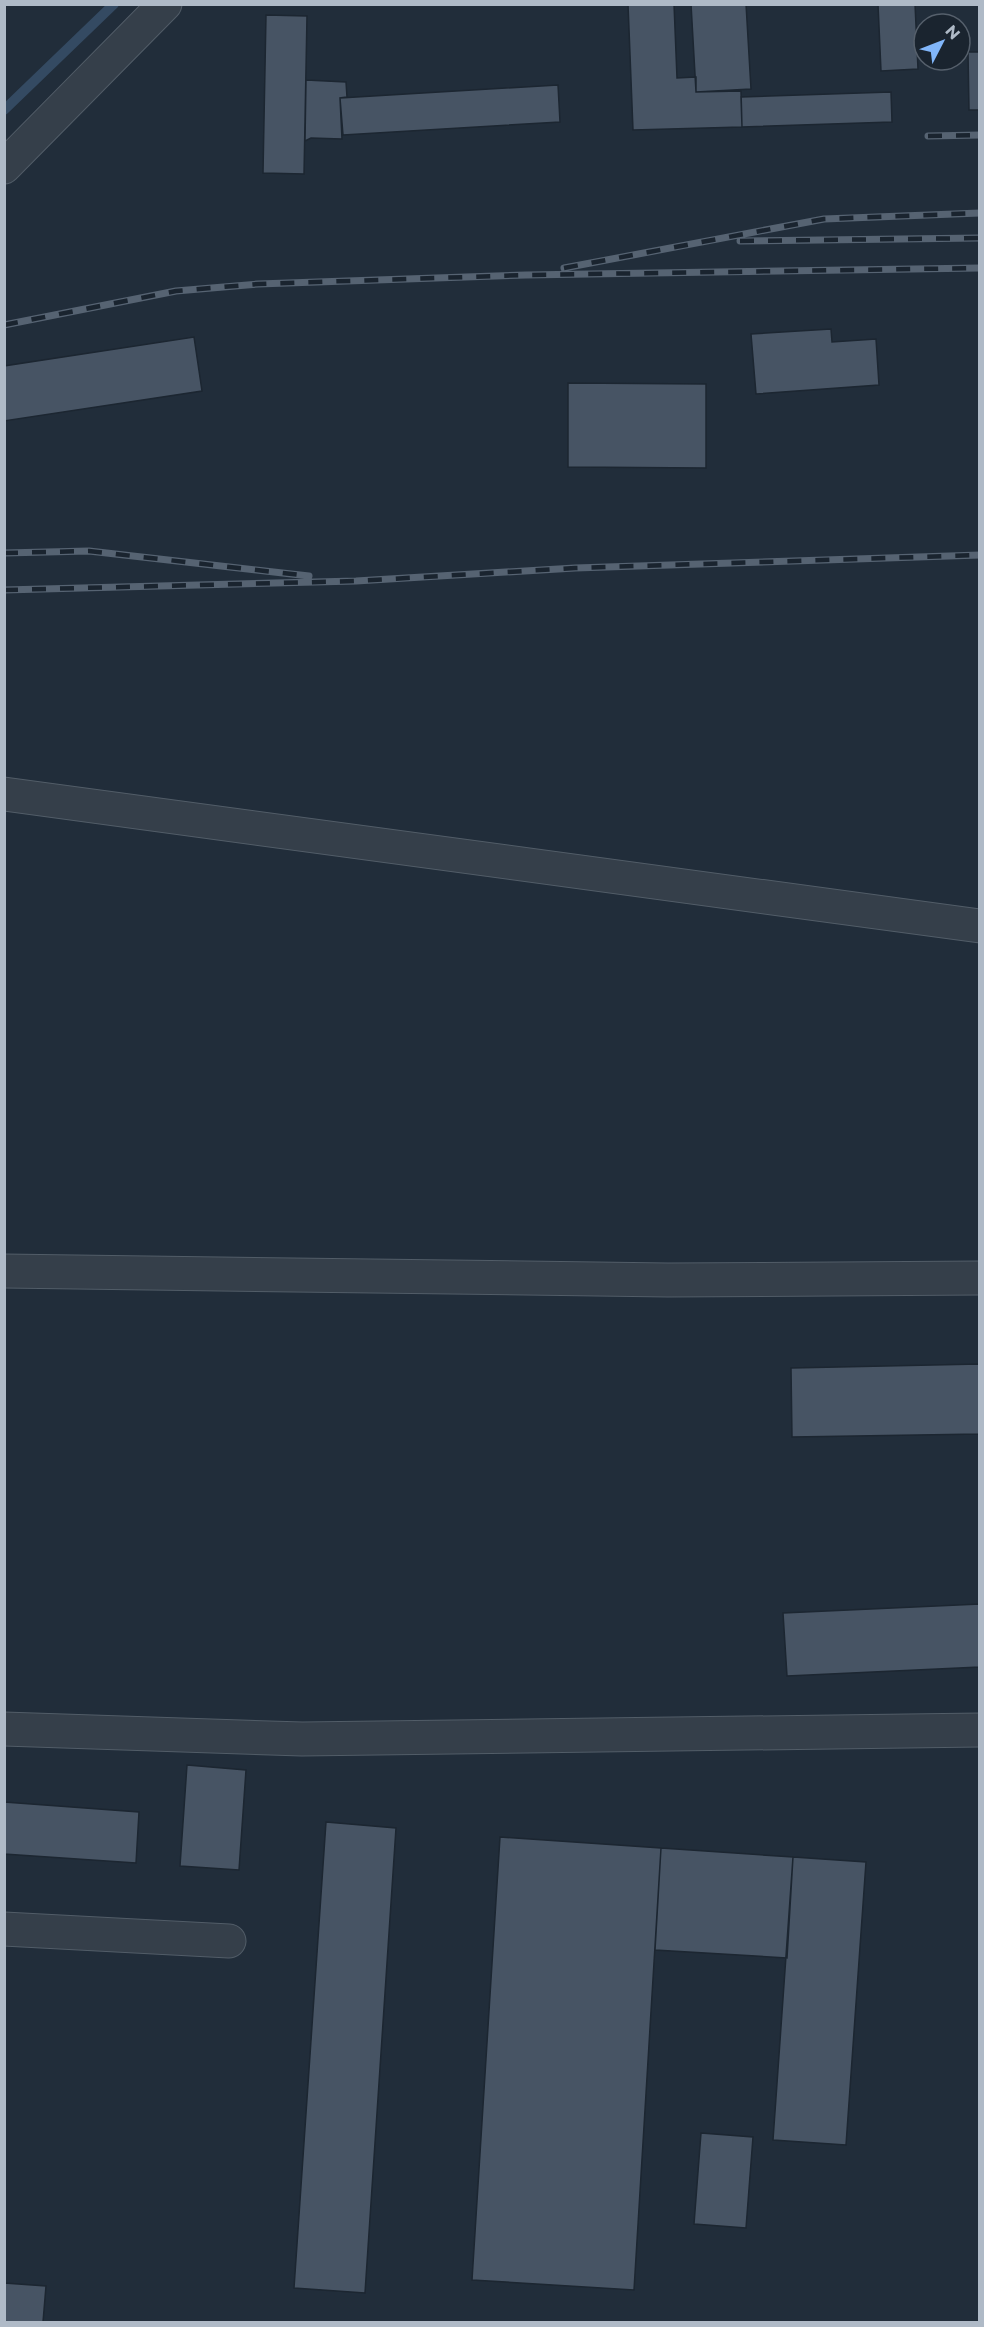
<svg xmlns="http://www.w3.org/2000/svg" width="984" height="2327" viewBox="0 0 984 2327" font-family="Montserrat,sans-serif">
<rect width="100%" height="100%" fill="#212d3a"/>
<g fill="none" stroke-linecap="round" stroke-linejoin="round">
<!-- stream -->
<path stroke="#344a62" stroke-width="10" d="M 4,110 L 114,4"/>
</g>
<!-- building -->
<path fill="#475464" stroke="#1c2631" stroke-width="1.5" d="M 628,4 L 674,4 L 677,78 L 696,77 L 696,92 L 741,91 L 742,127 L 633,130 Z
M 691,4 L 746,4 L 751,89 L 696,92 Z
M 878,4 L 915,4 L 918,69 L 881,71 Z
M 266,15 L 307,16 L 304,174 L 263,173 Z
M 968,52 L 980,52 L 980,110 L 969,110 Z
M 306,80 L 346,82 L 347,97 L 340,98 L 342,139 L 311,138 L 305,141 Z
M 558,85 L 560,122 L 343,135 L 340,98 Z
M 891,92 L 892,122 L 742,127 L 741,97 Z
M 831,329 L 832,342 L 876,339 L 879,385 L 756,394 L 751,334 Z
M 194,337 L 202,391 L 4,421 L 4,366 Z
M 568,383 L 706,384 L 706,468 L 568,467 Z
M 980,1364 L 980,1434 L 792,1437 L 791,1368 Z
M 980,1604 L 980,1667 L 787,1676 L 783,1613 Z
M 187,1765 L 246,1770 L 239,1870 L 180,1866 Z
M 4,1802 L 139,1812 L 136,1863 L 4,1854 Z
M 326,1822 L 396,1828 L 365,2293 L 294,2288 Z
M 500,1837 L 661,1848 L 634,2290 L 472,2280 Z
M 661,1848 L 793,1857 L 787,1958 L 655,1950 Z
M 793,1857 L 866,1862 L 846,2145 L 773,2140 Z
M 701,2133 L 753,2137 L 746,2228 L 694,2224 Z
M 4,2283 L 46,2286 L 43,2322 L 4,2322 Z"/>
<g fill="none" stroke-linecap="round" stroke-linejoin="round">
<!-- street casing -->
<g stroke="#525d68" stroke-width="35">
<path id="street" d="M 4,167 L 165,4
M 4,794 L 980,926
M 4,1271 L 668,1280 L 980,1278
M 4,1729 L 302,1739 L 980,1730
M 4,1929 L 229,1941"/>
</g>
<!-- street -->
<use href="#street" stroke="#353f4a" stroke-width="33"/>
<!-- rail casing -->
<g stroke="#566372" stroke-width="7">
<path id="rail" d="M 928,136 L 980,135
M 740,241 L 980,238
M 564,268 L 824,219 L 980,213
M 4,325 L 176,291 L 258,284 L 526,275 L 980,268
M 4,553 L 89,551 L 309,576
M 4,590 L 356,581 L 575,568 L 980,555"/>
</g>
<!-- rail -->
<use href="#rail" stroke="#1a242f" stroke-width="4.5" stroke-dasharray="14" stroke-linecap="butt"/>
</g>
<!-- border -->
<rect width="984" height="2327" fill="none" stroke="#afbac7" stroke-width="12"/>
<!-- north arrow -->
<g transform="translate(942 42) rotate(48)"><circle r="28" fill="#1a242f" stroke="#56606c" stroke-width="1.5"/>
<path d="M0-4.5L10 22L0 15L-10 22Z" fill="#81b6fa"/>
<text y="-9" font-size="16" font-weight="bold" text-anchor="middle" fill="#afbac7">N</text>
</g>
</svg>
